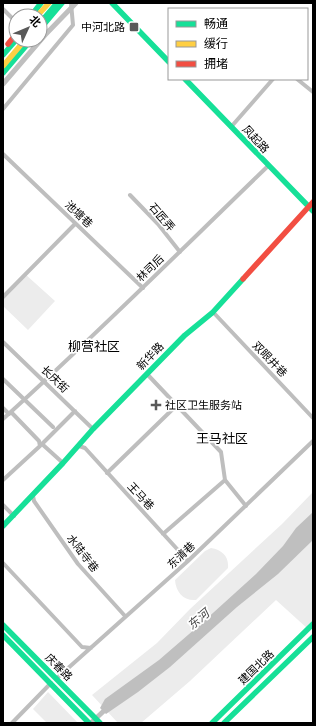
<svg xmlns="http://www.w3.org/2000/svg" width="316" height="726" viewBox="0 0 316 726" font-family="Ubuntu,'Noto Sans SC',sans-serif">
<rect width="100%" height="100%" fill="#fff"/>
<!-- green -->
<path fill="#ececec" d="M 25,274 L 55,301 L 28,330 L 3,306 L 3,297 Z
M 313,492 L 313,624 L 308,629 L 276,600 L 190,681 L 141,723 L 118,723 L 92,695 L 157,643 L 190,609 L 282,524 Z
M 211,548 C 222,550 229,556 228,568 L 196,600 C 183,601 176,592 175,580 L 205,551 Z
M 48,692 L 78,723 L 47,723 L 33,709 Z"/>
<!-- water -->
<path fill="#bfbfbf" d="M 313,512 L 313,540 L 278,574 L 237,607 L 170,667 L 138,692 L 106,714 L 100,708 L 105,699 L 159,660 L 203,622 L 256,574 L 283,546 L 296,528 Z"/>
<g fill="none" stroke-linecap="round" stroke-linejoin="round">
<!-- canal -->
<path stroke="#bfbfbf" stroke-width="5" d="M 3,84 L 45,35 L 76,3
M 91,723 L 108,707"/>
<!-- street -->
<path stroke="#bebebe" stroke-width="4" d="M 3,9 L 16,22
M 297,79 L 313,92
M 3,109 L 73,25 L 71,3
M 231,127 L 273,79
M 3,154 L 143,288
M 130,195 L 158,224 L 180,252
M 3,297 L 75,224
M 213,312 L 313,418
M 3,342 L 93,429
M 147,374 L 221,452 L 225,480 L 246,506
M 3,379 L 53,427
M 3,408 L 9,414
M 3,419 C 94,337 180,251 268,166
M 79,446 L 85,448 L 188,561
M 63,463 L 42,444 L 75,411
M 107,473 L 177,405
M 3,480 L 40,446 L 39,441 L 11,412
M 33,496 L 34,501 L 78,564 L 125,616
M 3,505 L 14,516
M 163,534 L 225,480
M 3,563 L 82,647 L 91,648
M 57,678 L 188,561 L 313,441
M 12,723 L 51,683"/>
<!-- fast -->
<path stroke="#16e098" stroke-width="5.5" d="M 112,3 L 169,62
M 31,16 L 41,3
M 40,23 L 57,3
M 40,29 L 62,3
M 3,55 L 16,40
M 3,73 L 31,40
M 185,79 L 313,211
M 3,526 L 63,463 L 93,429 L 185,335 L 213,312 L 243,279
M 3,625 L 100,723
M 3,635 L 89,723
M 212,723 L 313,624
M 224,723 L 313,637"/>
<!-- slow -->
<path stroke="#ffcf43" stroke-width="5.5" d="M 37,16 L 49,3
M 3,66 L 25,40"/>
<!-- jam -->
<path stroke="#f24e42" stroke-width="5.5" d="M 8,44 L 16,34
M 243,279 L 313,202"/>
</g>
<!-- markers -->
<g fill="#595959" stroke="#fff" stroke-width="1.5">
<rect x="129" y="22" width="10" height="10" rx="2"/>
<path d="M154 399h4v4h4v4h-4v4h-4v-4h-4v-4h4z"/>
</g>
<g text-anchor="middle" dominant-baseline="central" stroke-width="3.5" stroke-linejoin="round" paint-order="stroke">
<!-- poi labels -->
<g font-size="11" fill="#000" stroke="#fff" text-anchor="end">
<text x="125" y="27">中河北路</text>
<text x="165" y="405" text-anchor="start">社区卫生服务站</text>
</g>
<!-- street labels -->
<g font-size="11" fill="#000" stroke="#fff">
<text transform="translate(256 139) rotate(47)">凤起路</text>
<text transform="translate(79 214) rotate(44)">池塘巷</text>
<text transform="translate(162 217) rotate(49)">石匠弄</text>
<text transform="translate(150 268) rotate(-44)">林司后</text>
<text transform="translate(150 356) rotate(-46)">新华路</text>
<text transform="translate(270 359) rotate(46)">双眼井巷</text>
<text transform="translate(55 379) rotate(44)">长庆街</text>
<text transform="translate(141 496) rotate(47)">王马巷</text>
<text transform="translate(83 553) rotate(52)">水陆寺巷</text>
<text transform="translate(181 555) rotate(-43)">东清巷</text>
<text transform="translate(59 667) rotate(45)">庆春路</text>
<text transform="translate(256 667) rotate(-44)">建国北路</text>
</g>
<!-- water labels -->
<g font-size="12" font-style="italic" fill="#444" stroke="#fff">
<text transform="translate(198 619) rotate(-40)">东河</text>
</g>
<!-- quarter labels -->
<g font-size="13" fill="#000" stroke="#fff">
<text x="94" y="346">柳营社区</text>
<text x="222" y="438">王马社区</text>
</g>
</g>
<!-- border -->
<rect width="316" height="726" fill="none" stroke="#000000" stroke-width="8"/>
<!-- legend -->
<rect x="168" y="8" width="140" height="72" fill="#ffffff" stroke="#999999"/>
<rect x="176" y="21" width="20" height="6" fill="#16e098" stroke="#999999"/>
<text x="204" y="28" font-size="12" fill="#000000">畅通</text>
<rect x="176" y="41" width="20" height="6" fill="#ffcf43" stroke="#999999"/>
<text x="204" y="48" font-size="12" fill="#000000">缓行</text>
<rect x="176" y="61" width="20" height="6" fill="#f24e42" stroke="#999999"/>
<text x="204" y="68" font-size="12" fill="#000000">拥堵</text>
<!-- north arrow -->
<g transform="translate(28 28) rotate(46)"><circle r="19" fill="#ffffff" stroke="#999999"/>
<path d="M0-3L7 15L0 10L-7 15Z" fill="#595959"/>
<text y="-6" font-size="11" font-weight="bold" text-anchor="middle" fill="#000000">北</text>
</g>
</svg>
